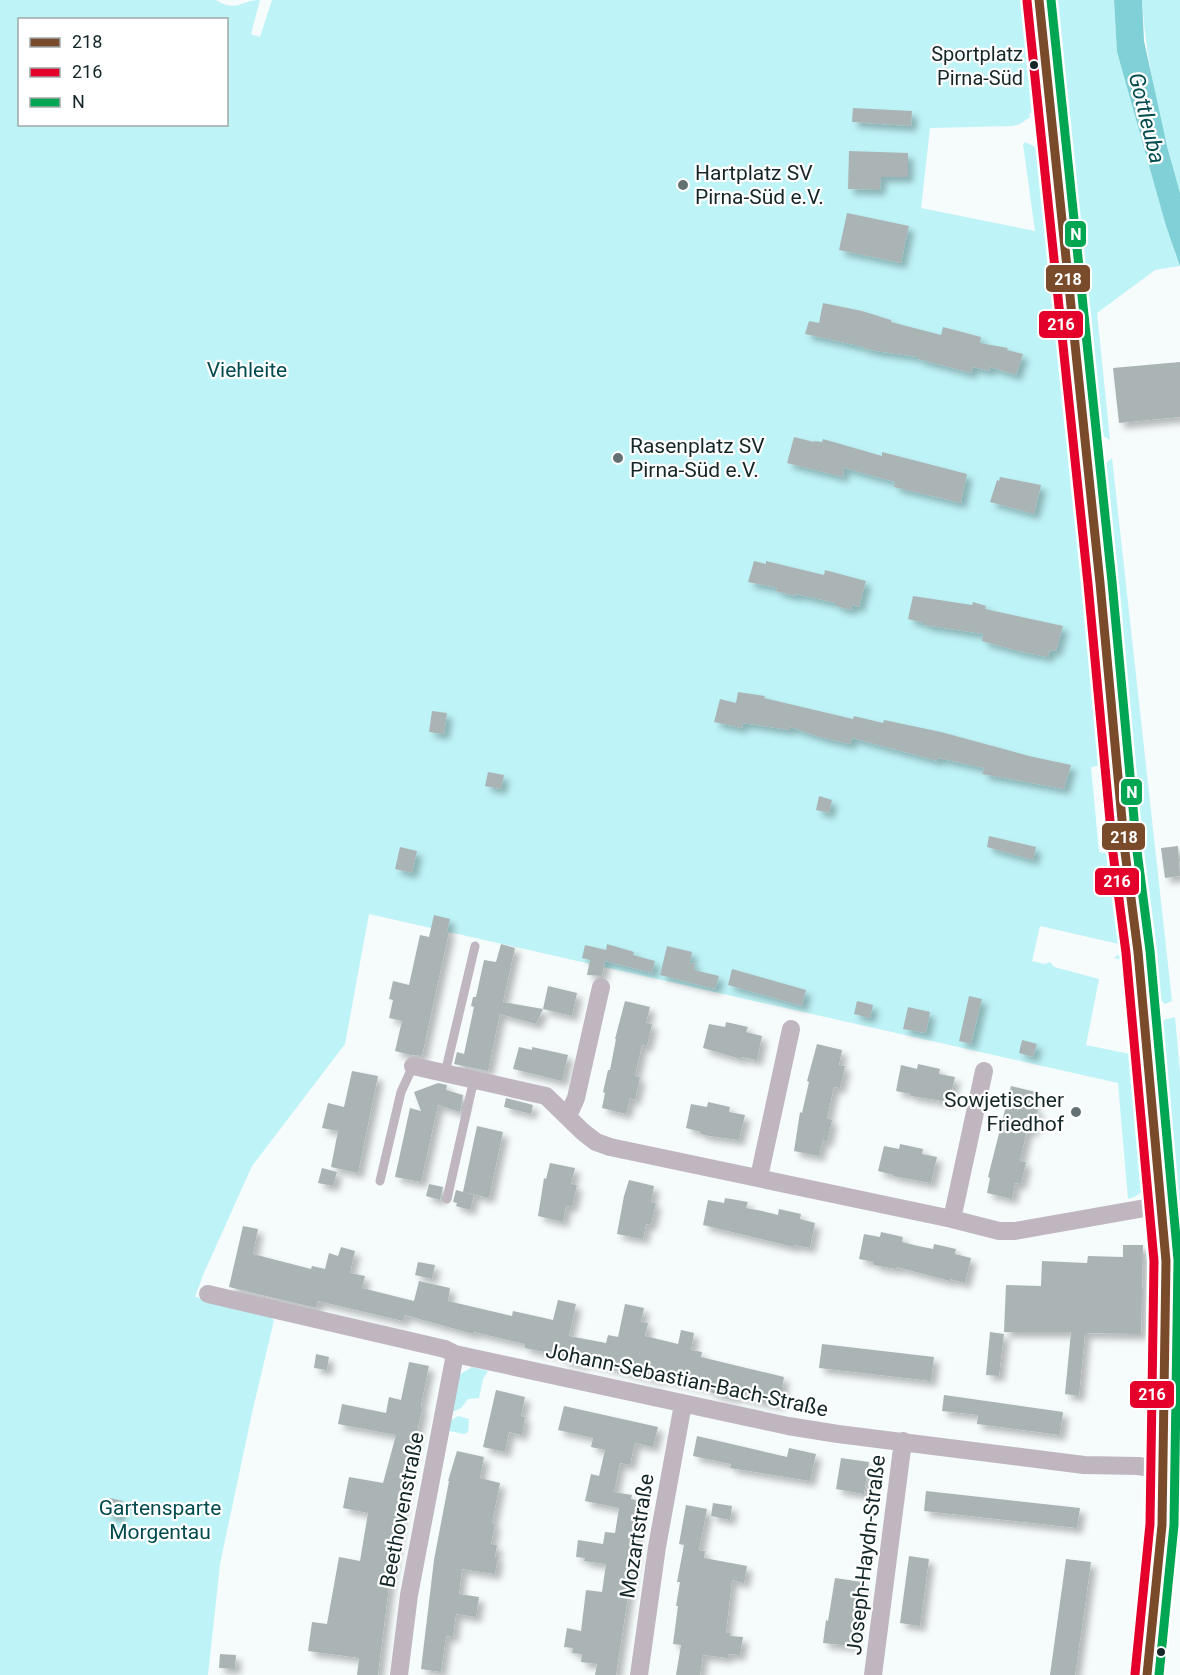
<svg xmlns="http://www.w3.org/2000/svg" width="1180" height="1675" viewBox="0 0 1180 1675" font-family="Roboto,sans-serif">
<defs>
<filter id="shadow"><feDropShadow dx="5.5" dy="5.5" stdDeviation="3" flood-color="#0004"/></filter>
</defs>
<rect width="100%" height="100%" fill="#f6fbfc"/>
<!-- green -->
<path fill="#bef3f7" fill-rule="evenodd" d="M 0,0 L 216,0 C 237,13 241,0 260,0 L 251,34 L 260,37 L 272,0 L 1024,0 L 1035,94 L 1033,111 L 1029,114 L 1030,117 L 1020,124 L 1013,126 L 930,128 L 921,208 L 1035,231 L 1023,144 L 1025,142 L 1041,150 L 1109,764 L 1091,767 L 1099,852 L 1118,856 L 1128,941 L 1119,944 L 1040,926 L 1032,961 L 1045,964 L 1050,962 L 1054,967 L 1099,979 L 1086,1045 L 1130,1054 L 1122,960 L 1114,958 L 1117,955 L 1127,957 L 1150,1181 C 1145,1190 1139,1196 1128,1199 L 1118,1083 L 369,914 L 345,1044 L 252,1166 L 203,1275 L 195,1297 L 264,1311 L 274,1320 L 252,1413 L 220,1564 L 208,1675 L 0,1675 ZM 20,20 L 226,20 L 226,124 L 20,124 Z
M 1049,0 L 1114,0 L 1117,52 L 1166,226 L 1180,266 L 1155,270 L 1097,313 L 1110,440 L 1097,432 Z
M 1142,0 L 1180,0 L 1180,193 C 1162,130 1146,65 1142,0 Z
M 1112,458 L 1172,1001 L 1165,1004 L 1157,997 L 1098,474 L 1105,464 Z
M 1175,1017 L 1180,1073 L 1180,1467 L 1174,1466 L 1162,1083 L 1166,1078 L 1162,1025 L 1164,1020 Z
M 472,1367 L 488,1371 L 483,1379 L 479,1398 L 468,1399 L 461,1408 L 449,1414 L 459,1375 Z
M 458,1416 L 469,1419 L 468,1432 L 464,1434 L 445,1430 L 447,1423 Z"/>
<!-- water -->
<path fill="#7fd1d7" d="M 1114,0 L 1142,0 L 1144,41 L 1167,146 L 1180,193 L 1180,266 L 1166,226 L 1117,52 Z"/>
<!-- building -->
<path fill="#aab4b5" filter="url(#shadow)" d="M 853,108 L 912,111 L 911,126 L 852,122 Z
M 849,151 L 908,153 L 908,177 L 881,177 L 880,190 L 848,189 Z
M 847,213 L 909,226 L 901,263 L 839,250 Z
M 823,303 L 862,311 L 891,320 L 891,322 L 941,335 L 943,327 L 981,337 L 980,343 L 1008,348 L 1007,350 L 1023,354 L 1016,375 L 990,367 L 989,371 L 973,367 L 971,373 L 918,359 L 918,357 L 876,351 L 863,348 L 864,347 L 805,334 L 809,321 L 819,323 Z
M 1180,362 L 1180,417 L 1119,423 L 1113,368 Z
M 794,437 L 814,442 L 814,441 L 822,442 L 823,439 L 882,456 L 882,452 L 967,474 L 961,503 L 894,487 L 895,482 L 844,468 L 843,477 L 787,463 Z
M 1000,477 L 1041,485 L 1034,514 L 990,502 L 997,480 L 999,481 Z
M 754,561 L 766,564 L 766,561 L 824,575 L 825,570 L 866,581 L 859,607 L 852,605 L 851,610 L 836,606 L 836,603 L 796,594 L 795,596 L 776,591 L 777,588 L 748,582 Z
M 913,596 L 972,605 L 973,602 L 986,606 L 985,609 L 1063,626 L 1056,651 L 1050,650 L 1048,657 L 1022,652 L 982,641 L 983,634 L 924,625 L 924,623 L 908,619 Z
M 738,692 L 765,696 L 764,698 L 853,719 L 854,716 L 883,723 L 884,720 L 941,732 L 1029,756 L 1071,765 L 1064,789 L 982,774 L 984,768 L 938,758 L 938,761 L 852,738 L 850,744 L 820,737 L 790,727 L 790,730 L 743,723 L 742,728 L 714,722 L 720,699 L 736,703 Z
M 432,711 L 447,713 L 444,734 L 429,732 Z
M 488,772 L 504,775 L 501,789 L 485,786 Z
M 819,796 L 832,800 L 829,813 L 816,810 Z
M 989,836 L 1036,847 L 1033,860 L 987,847 Z
M 1178,846 L 1180,876 L 1165,878 L 1161,848 Z
M 400,847 L 417,851 L 412,873 L 395,869 Z
M 434,915 L 450,919 L 447,932 L 449,932 L 422,1056 L 411,1055 L 395,1051 L 402,1021 L 389,1018 L 393,1000 L 389,999 L 393,981 L 409,985 L 420,935 L 429,937 Z
M 501,944 L 515,948 L 503,1002 L 543,1009 L 536,1024 L 500,1014 L 488,1071 L 454,1064 L 457,1052 L 464,1054 L 474,1007 L 471,1006 L 473,997 L 476,997 L 484,960 L 496,962 Z
M 607,944 L 634,952 L 633,955 L 655,961 L 652,973 L 605,961 L 602,976 L 587,975 L 590,960 L 582,958 L 585,945 L 606,950 Z
M 667,946 L 692,952 L 690,963 L 695,964 L 694,970 L 719,976 L 715,989 L 660,975 Z
M 732,969 L 806,990 L 802,1006 L 728,985 Z
M 548,986 L 577,993 L 572,1016 L 543,1009 Z
M 969,996 L 982,999 L 971,1044 L 959,1041 Z
M 625,1001 L 650,1007 L 646,1023 L 652,1024 L 647,1046 L 642,1045 L 635,1076 L 640,1077 L 635,1100 L 630,1098 L 626,1114 L 602,1108 L 605,1093 L 603,1092 L 608,1070 L 610,1070 L 616,1039 L 615,1039 Z
M 857,1001 L 873,1005 L 870,1018 L 854,1014 Z
M 908,1007 L 930,1012 L 926,1033 L 903,1029 Z
M 726,1022 L 748,1027 L 746,1032 L 762,1036 L 757,1060 L 741,1057 L 741,1059 L 703,1048 L 709,1024 L 725,1027 Z
M 1022,1040 L 1037,1044 L 1033,1057 L 1019,1053 Z
M 817,1044 L 842,1050 L 839,1065 L 845,1066 L 840,1088 L 834,1087 L 827,1118 L 832,1120 L 827,1142 L 823,1140 L 819,1156 L 794,1151 L 800,1112 L 802,1113 L 809,1082 L 807,1081 Z
M 519,1047 L 532,1050 L 532,1047 L 568,1055 L 562,1081 L 513,1069 Z
M 918,1064 L 940,1069 L 939,1074 L 955,1077 L 949,1102 L 911,1096 L 911,1094 L 896,1091 L 901,1065 L 917,1069 Z
M 352,1071 L 378,1076 L 358,1173 L 331,1167 L 338,1131 L 322,1128 L 328,1103 L 344,1107 Z
M 438,1083 L 447,1085 L 446,1090 L 463,1095 L 460,1112 L 438,1105 L 421,1182 L 395,1177 L 410,1108 L 421,1111 L 414,1092 Z
M 1011,1086 L 1036,1092 L 1032,1108 L 1038,1109 L 1033,1131 L 1027,1130 L 1020,1161 L 1026,1162 L 1021,1184 L 1015,1183 L 1012,1199 L 987,1193 L 990,1178 L 988,1177 Z
M 506,1098 L 533,1105 L 531,1114 L 504,1107 Z
M 708,1102 L 730,1107 L 729,1112 L 745,1115 L 739,1140 L 709,1136 L 701,1134 L 701,1132 L 686,1128 L 691,1104 L 707,1107 Z
M 477,1126 L 503,1132 L 489,1198 L 463,1192 Z
M 900,1144 L 923,1149 L 922,1154 L 937,1157 L 931,1183 L 893,1176 L 894,1175 L 878,1171 L 884,1146 L 899,1149 Z
M 550,1163 L 575,1168 L 571,1184 L 577,1185 L 572,1207 L 566,1206 L 563,1222 L 538,1216 L 543,1185 L 544,1178 L 546,1179 Z
M 322,1168 L 337,1172 L 333,1186 L 318,1183 Z
M 629,1180 L 654,1186 L 651,1202 L 656,1203 L 651,1225 L 646,1224 L 643,1239 L 617,1234 L 624,1196 Z
M 429,1184 L 443,1187 L 440,1200 L 426,1196 Z
M 456,1190 L 474,1195 L 470,1210 L 456,1206 L 457,1203 L 453,1202 Z
M 725,1198 L 748,1202 L 746,1208 L 762,1211 L 778,1215 L 779,1209 L 801,1214 L 800,1219 L 815,1223 L 810,1248 L 794,1245 L 794,1247 L 703,1225 L 708,1200 L 724,1203 Z
M 243,1226 L 258,1229 L 253,1254 L 311,1269 L 312,1266 L 325,1269 L 329,1253 L 338,1256 L 341,1247 L 355,1251 L 350,1273 L 365,1276 L 362,1288 L 414,1301 L 419,1281 L 450,1288 L 448,1301 L 512,1316 L 513,1311 L 553,1320 L 558,1300 L 576,1304 L 569,1336 L 606,1343 L 608,1335 L 618,1337 L 625,1304 L 644,1308 L 641,1322 L 648,1323 L 645,1336 L 678,1344 L 681,1330 L 694,1333 L 691,1350 L 702,1352 L 701,1357 L 784,1377 L 779,1405 L 734,1395 L 734,1398 L 710,1392 L 711,1389 L 661,1378 L 660,1380 L 584,1361 L 583,1364 L 562,1360 L 563,1356 L 525,1348 L 525,1344 L 474,1332 L 473,1334 L 405,1315 L 403,1321 L 318,1301 L 316,1308 L 229,1287 Z
M 881,1232 L 903,1237 L 902,1242 L 918,1246 L 933,1249 L 934,1244 L 956,1249 L 955,1254 L 971,1258 L 965,1283 L 950,1279 L 950,1281 L 897,1267 L 896,1269 L 874,1265 L 874,1262 L 859,1259 L 864,1234 L 880,1237 Z
M 1123,1245 L 1143,1245 L 1141,1334 L 1085,1333 L 1079,1396 L 1065,1394 L 1071,1332 L 1004,1332 L 1006,1285 L 1041,1286 L 1042,1261 L 1087,1263 L 1088,1256 L 1123,1257 Z
M 418,1262 L 435,1265 L 432,1279 L 415,1275 Z
M 990,1332 L 1004,1334 L 999,1376 L 986,1375 Z
M 822,1344 L 934,1357 L 931,1381 L 819,1368 Z
M 316,1354 L 329,1357 L 327,1370 L 314,1368 Z
M 409,1362 L 429,1366 L 421,1405 L 422,1410 L 411,1459 L 410,1459 L 392,1569 L 391,1569 L 378,1675 L 357,1675 L 359,1658 L 308,1651 L 312,1622 L 327,1624 L 339,1557 L 360,1561 L 368,1513 L 343,1508 L 349,1477 L 383,1483 L 396,1435 L 338,1424 L 342,1404 L 386,1413 L 389,1397 L 401,1400 Z
M 496,1390 L 525,1397 L 521,1416 L 525,1417 L 522,1435 L 509,1432 L 505,1452 L 483,1447 Z
M 944,1395 L 1063,1412 L 1060,1435 L 977,1424 L 978,1415 L 942,1411 Z
M 564,1406 L 658,1427 L 653,1447 L 635,1443 L 630,1465 L 620,1463 L 614,1492 L 632,1495 L 631,1499 L 642,1501 L 635,1537 L 637,1538 L 616,1675 L 595,1675 L 597,1664 L 581,1662 L 582,1654 L 572,1653 L 573,1648 L 564,1647 L 567,1628 L 581,1631 L 586,1590 L 602,1592 L 606,1564 L 584,1561 L 585,1558 L 576,1557 L 578,1540 L 603,1544 L 605,1532 L 615,1533 L 619,1508 L 585,1501 L 591,1474 L 599,1476 L 605,1450 L 591,1447 L 593,1438 L 558,1430 Z
M 697,1436 L 787,1457 L 789,1448 L 816,1454 L 810,1481 L 730,1468 L 731,1464 L 693,1456 Z
M 457,1451 L 484,1457 L 480,1478 L 500,1483 L 492,1523 L 495,1524 L 491,1544 L 497,1545 L 495,1557 L 498,1557 L 495,1574 L 462,1569 L 459,1594 L 479,1597 L 476,1617 L 456,1614 L 453,1637 L 446,1636 L 441,1672 L 421,1669 L 434,1560 L 449,1481 L 448,1481 Z
M 841,1458 L 869,1462 L 864,1494 L 836,1489 Z
M 926,1491 L 1080,1508 L 1077,1528 L 924,1511 Z
M 110,1498 L 123,1501 L 119,1518 L 106,1514 Z
M 713,1503 L 732,1506 L 730,1520 L 711,1516 Z
M 686,1505 L 707,1509 L 699,1550 L 705,1551 L 704,1558 L 747,1566 L 744,1583 L 732,1580 L 726,1633 L 731,1633 L 730,1636 L 743,1637 L 740,1655 L 728,1654 L 728,1658 L 703,1655 L 700,1675 L 676,1675 L 681,1645 L 673,1644 L 678,1606 L 676,1606 L 680,1582 L 677,1582 L 684,1545 L 679,1544 Z
M 909,1556 L 929,1559 L 920,1626 L 900,1623 Z
M 1066,1559 L 1091,1562 L 1084,1613 L 1075,1675 L 1050,1675 Z
M 835,1578 L 862,1582 L 857,1606 L 852,1646 L 823,1643 L 826,1620 L 828,1621 Z
M 220,1654 L 236,1655 L 235,1669 L 219,1668 Z"/>
<g fill="none" stroke-linecap="round" stroke-linejoin="round">
<!-- lane -->
<path stroke="#c0b6c0" stroke-width="9" d="M 445,1073 L 475,946
M 380,1181 L 401,1092 L 413,1066
M 447,1199 L 474,1079"/>
<!-- street -->
<path stroke="#c0b6c0" stroke-width="18" d="M 413,1066 L 546,1096 L 583,1132 L 596,1142 L 610,1147 L 952,1219 L 999,1231 L 1015,1231 L 1162,1205
M 568,1116 L 576,1098 L 601,987
M 759,1177 L 791,1029
M 952,1219 L 984,1071
M 208,1294 L 445,1349 L 455,1354 L 788,1426 L 838,1434 L 1084,1465 L 1138,1466 L 1163,1470
M 399,1675 L 409,1595 L 455,1354
M 639,1675 L 657,1547 L 683,1404
M 873,1675 L 903,1441"/>
<!-- secondary -->
<path stroke="#beb5c0" stroke-width="27" d="M 1039,0 L 1100,583 L 1125,852 L 1138,952 L 1166,1261 L 1162,1525 L 1147,1675"/>
<!-- bus-1 casing -->
<g stroke="#fff" stroke-width="14">
<path id="bus-1" d="M 1039,0 L 1100,583 L 1125,852 L 1138,952 L 1166,1261 L 1162,1525 L 1147,1675"/>
</g>
<!-- bus-2 casing -->
<g stroke="#fff" stroke-width="14">
<path id="bus-2" d="M 1027,1 L 1088,584 L 1113,853 L 1126,953 L 1154,1261 L 1150,1524 L 1135,1674"/>
</g>
<!-- bus-3 casing -->
<g stroke="#fff" stroke-width="14">
<path id="bus-3" d="M 1051,0 L 1112,582 L 1137,851 L 1150,951 L 1178,1260 L 1174,1525 L 1159,1675"/>
</g>
<!-- bus-1 -->
<use href="#bus-1" stroke="#7a4b2a" stroke-width="9"/>
<!-- bus-2 -->
<use href="#bus-2" stroke="#e4002b" stroke-width="9"/>
<!-- bus-3 -->
<use href="#bus-3" stroke="#00a651" stroke-width="9"/>
</g>
<!-- markers -->
<g fill="#152628" stroke="#fff" stroke-width="2">
<circle cx="1034" cy="65" r="5"/>
<circle cx="1161" cy="1652" r="5"/>
</g>
<g fill="#647172" stroke="#fff" stroke-width="2">
<circle cx="683" cy="185" r="6"/>
<circle cx="618" cy="458" r="6"/>
<circle cx="1076" cy="1112" r="6"/>
</g>
<g text-anchor="middle" dominant-baseline="central" stroke-width="4.5" stroke-linejoin="round" paint-order="stroke">
<!-- bus labels -->
<g font-size="20" fill="#152628" stroke="#fff" text-anchor="end">
<text x="1023" y="54">Sportplatz<tspan x="1023" dy="24">Pirna-Süd</tspan></text>
</g>
<!-- poi labels -->
<g font-size="21" fill="#152628" stroke="#fff" text-anchor="start">
<text x="695" y="173">Hartplatz SV<tspan x="695" dy="24">Pirna-Süd e.V.</tspan></text>
<text x="630" y="446">Rasenplatz SV<tspan x="630" dy="24">Pirna-Süd e.V.</tspan></text>
<text x="1064" y="1100" text-anchor="end">Sowjetischer<tspan x="1064" dy="24">Friedhof</tspan></text>
</g>
<!-- park labels -->
<g font-size="21" fill="#014b4f" stroke="#fff">
<text x="247" y="370">Viehleite</text>
<text x="160" y="1508">Gartensparte<tspan x="160" dy="24">Morgentau</tspan></text>
</g>
<!-- street labels -->
<g font-size="21" fill="#152628" stroke="#fff">
<text transform="translate(687 1380) rotate(12)">Johann-Sebastian-Bach-Straße</text>
<text transform="translate(402 1510) rotate(-79)">Beethovenstraße</text>
<text transform="translate(637 1536) rotate(-81)">Mozartstraße</text>
<text transform="translate(866 1555) rotate(-83)">Joseph-Haydn-Straße</text>
</g>
<!-- water labels -->
<g font-size="22" font-style="italic" fill="#024b4f" stroke="#fff">
<text transform="translate(1147 118) rotate(76)">Gottleuba</text>
</g>
</g>
<g stroke="#fff" stroke-width="2">
<rect x="1064" y="220" width="23" height="28" rx="6" fill="#00a651"/>
<rect x="1045" y="264" width="46" height="29" rx="6" fill="#7a4b2a"/>
<rect x="1038" y="310" width="46" height="29" rx="6" fill="#e4002b"/>
<rect x="1120" y="778" width="23" height="28" rx="6" fill="#00a651"/>
<rect x="1101" y="822" width="45" height="29" rx="6" fill="#7a4b2a"/>
<rect x="1094" y="867" width="46" height="29" rx="6" fill="#e4002b"/>
<rect x="1129" y="1380" width="46" height="29" rx="6" fill="#e4002b"/>
</g>
<g font-size="16" text-anchor="middle" font-weight="bold" fill="#fff">
<text x="1076" y="240">N</text>
<text x="1068" y="285">218</text>
<text x="1061" y="330">216</text>
<text x="1132" y="798">N</text>
<text x="1124" y="843">218</text>
<text x="1117" y="887">216</text>
<text x="1152" y="1400">216</text>
</g>
<!-- legend -->
<rect x="18" y="18" width="210" height="108" fill="#ffffff" stroke="#a1a8a9" stroke-width="1.5"/>
<rect x="30" y="38" width="30" height="9" fill="#7a4b2a" stroke="#a1a8a9" stroke-width="1.5"/>
<text x="72" y="48" font-size="18" fill="#152628">218</text>
<rect x="30" y="68" width="30" height="9" fill="#e4002b" stroke="#a1a8a9" stroke-width="1.5"/>
<text x="72" y="78" font-size="18" fill="#152628">216</text>
<rect x="30" y="98" width="30" height="9" fill="#00a651" stroke="#a1a8a9" stroke-width="1.5"/>
<text x="72" y="108" font-size="18" fill="#152628">N</text>
</svg>
